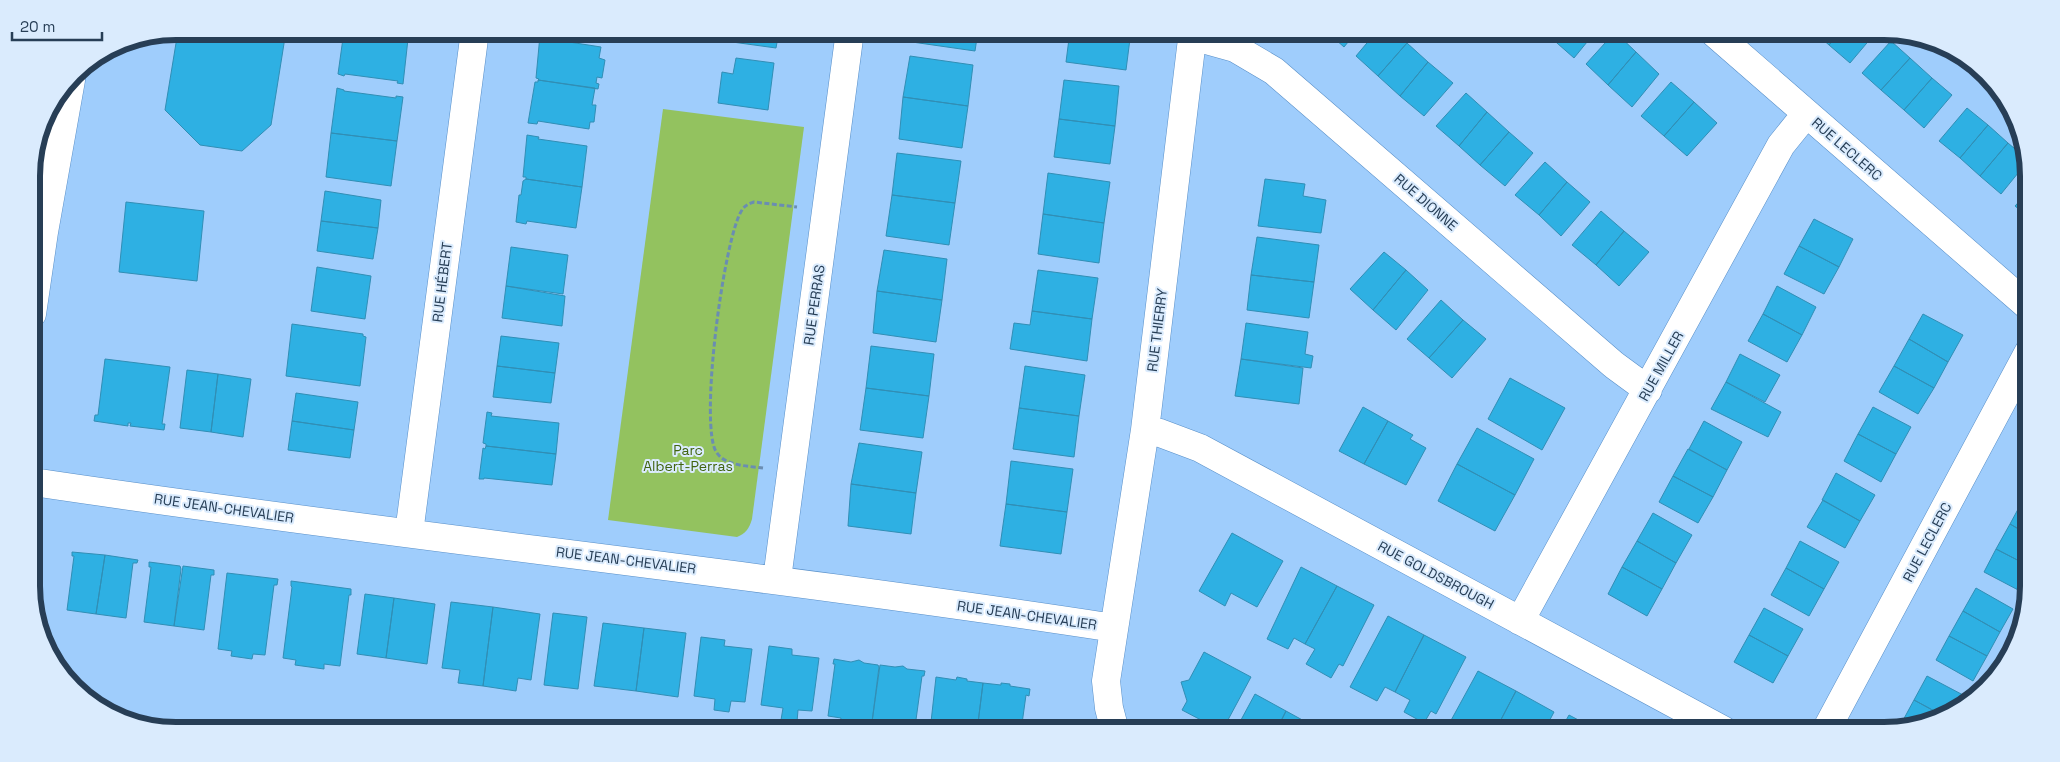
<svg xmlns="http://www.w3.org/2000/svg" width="2060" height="762" viewBox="0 0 2060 762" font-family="'Space Grotesk',sans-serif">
<rect width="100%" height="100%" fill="#9fcdfc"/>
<!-- green -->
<path fill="#93c25f" d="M 663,109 L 804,127 L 752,519 C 749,529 746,533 737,537 L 608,520 Z"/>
<!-- building -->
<path fill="#2eb0e3" stroke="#318eb5" d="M 178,31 L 286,31 L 271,125 L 242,151 L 200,145 L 165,110 Z
M 344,31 L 408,39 L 403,84 L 397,83 L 398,81 L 345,74 L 344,76 L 338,74 Z
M 347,31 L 409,31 L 408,39 Z
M 727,31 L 779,31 L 776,48 L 725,41 Z
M 913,31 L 978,31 L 975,51 L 912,42 Z
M 1070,31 L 1131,31 L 1126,70 L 1066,62 Z
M 1326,31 L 1357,31 L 1344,47 Z
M 1377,31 L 1394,31 L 1407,43 L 1378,76 L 1356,56 Z
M 1553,31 L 1596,31 L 1574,58 L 1549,36 Z
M 1813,31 L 1841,31 L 1829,45 Z
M 1841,31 L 1877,31 L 1850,63 L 1829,45 Z
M 1615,32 L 1636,52 L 1608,85 L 1586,64 Z
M 540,35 L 550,37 L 550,39 L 601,47 L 599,58 L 605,60 L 602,78 L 597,77 L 596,83 L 599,84 L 598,89 L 538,80 L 539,79 L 536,78 Z
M 1891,41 L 1910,58 L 1881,90 L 1862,73 Z
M 1407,43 L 1428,62 L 1400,96 L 1378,76 Z
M 1636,52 L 1659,74 L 1632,107 L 1608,85 Z
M 910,56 L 973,65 L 968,106 L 903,97 Z
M 736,58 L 774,63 L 768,110 L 718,103 L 722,72 L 733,74 Z
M 1910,58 L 1932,78 L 1904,110 L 1881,90 Z
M 1428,62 L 1453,83 L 1424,116 L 1400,96 Z
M 1932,78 L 1952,95 L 1924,128 L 1904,110 Z
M 538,80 L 595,88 L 592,105 L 596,105 L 594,122 L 590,122 L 589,129 L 538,121 L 537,124 L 528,123 L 535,82 L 538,82 Z
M 1064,80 L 1119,86 L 1115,126 L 1059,119 Z
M 1671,82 L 1694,102 L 1664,136 L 1641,116 Z
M 337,88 L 344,90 L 344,91 L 396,98 L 396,96 L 403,97 L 397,141 L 331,133 Z
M 1466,93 L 1487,112 L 1459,146 L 1436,126 Z
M 903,97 L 968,106 L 962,148 L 899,139 Z
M 1694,102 L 1717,123 L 1687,156 L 1664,136 Z
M 1967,108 L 1988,125 L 1960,158 L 1939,141 Z
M 1487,112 L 1509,132 L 1480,165 L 1459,146 Z
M 1059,119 L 1115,126 L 1110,164 L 1054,157 Z
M 1988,125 L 2008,143 L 1980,176 L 1960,158 Z
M 1509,132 L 1533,153 L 1505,186 L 1480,165 Z
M 331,133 L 397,141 L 391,186 L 326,177 Z
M 527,135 L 539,137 L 538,139 L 587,146 L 582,187 L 526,179 L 526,177 L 523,177 Z
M 2008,143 L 2027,159 L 2027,162 L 2001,194 L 1980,176 Z
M 897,153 L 961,161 L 955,203 L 892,195 Z
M 1545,162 L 1567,182 L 1539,215 L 1515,195 Z
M 1048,173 L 1110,182 L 1104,223 L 1043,214 Z
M 526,179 L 582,187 L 576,228 L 527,221 L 526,224 L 516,222 L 519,195 L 521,195 L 523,181 Z
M 1265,179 L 1305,184 L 1303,196 L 1326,200 L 1321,233 L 1258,226 Z
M 1567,182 L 1590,202 L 1561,236 L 1539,215 Z
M 325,191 L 381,200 L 378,228 L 321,221 Z
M 2028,192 L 2028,217 L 2015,206 Z
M 892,195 L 955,203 L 949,245 L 886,236 Z
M 126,202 L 204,211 L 197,281 L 119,272 Z
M 1601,211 L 1624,231 L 1596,265 L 1572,245 Z
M 1043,214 L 1104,223 L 1099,263 L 1038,254 Z
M 1814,219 L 1853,239 L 1839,267 L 1799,246 Z
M 321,221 L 378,228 L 373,259 L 317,251 Z
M 1624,231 L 1649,252 L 1619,286 L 1596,265 Z
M 1257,237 L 1319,245 L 1314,282 L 1251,275 Z
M 1799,246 L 1839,267 L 1824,294 L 1784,274 Z
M 511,247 L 568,255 L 563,294 L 506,286 Z
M 884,250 L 947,259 L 942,300 L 877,291 Z
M 1384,252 L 1406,270 L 1373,310 L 1350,289 Z
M 317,267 L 371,276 L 365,319 L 311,311 Z
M 1038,270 L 1098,278 L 1092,319 L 1032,311 Z
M 1406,270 L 1428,290 L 1396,330 L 1373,310 Z
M 1251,275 L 1314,282 L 1309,318 L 1247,310 Z
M 506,286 L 565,296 L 562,326 L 502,318 Z
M 1777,286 L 1816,307 L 1802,335 L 1763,314 Z
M 877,291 L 942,300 L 936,342 L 873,333 Z
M 1441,300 L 1463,320 L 1429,358 L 1407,339 Z
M 1032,311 L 1092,319 L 1087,361 L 1010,349 L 1014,323 L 1030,325 Z
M 1763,314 L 1802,335 L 1787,362 L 1748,341 Z
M 1923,314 L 1963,335 L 1948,362 L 1909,339 Z
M 1463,320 L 1486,339 L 1452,378 L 1429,358 Z
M 1246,323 L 1308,332 L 1305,354 L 1313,356 L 1311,368 L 1241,359 Z
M 292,324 L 363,334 L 363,336 L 366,337 L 360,386 L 286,376 Z
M 501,336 L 559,343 L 555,373 L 497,366 Z
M 1909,339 L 1948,362 L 1934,388 L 1894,366 Z
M 871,346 L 934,354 L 929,396 L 866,388 Z
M 1740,354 L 1780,375 L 1765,402 L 1726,382 Z
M 105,359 L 170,367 L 162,424 L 165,424 L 164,430 L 130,426 L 131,423 L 128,423 L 128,426 L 94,421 L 95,415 L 98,415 Z
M 1241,359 L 1303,368 L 1299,404 L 1235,396 Z
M 497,366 L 555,373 L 551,403 L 493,397 Z
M 1025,366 L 1085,375 L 1079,416 L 1019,408 Z
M 1894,366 L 1934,388 L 1918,414 L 1879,392 Z
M 187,370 L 218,374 L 211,432 L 180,428 Z
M 218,374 L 251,379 L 243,437 L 211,432 Z
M 1510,378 L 1565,408 L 1542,450 L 1488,419 Z
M 1726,382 L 1781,412 L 1768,437 L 1711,409 Z
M 866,388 L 929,396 L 923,438 L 860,430 Z
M 296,393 L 358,402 L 354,430 L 292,421 Z
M 1363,407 L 1388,421 L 1364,464 L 1339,451 Z
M 1873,407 L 1911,427 L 1896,454 L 1858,434 Z
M 1019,408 L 1079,416 L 1074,457 L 1013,449 Z
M 487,412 L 492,413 L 491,416 L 559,423 L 556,454 L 486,446 L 486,444 L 483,443 Z
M 292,421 L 354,430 L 350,458 L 288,450 Z
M 1388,421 L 1413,435 L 1410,439 L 1426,448 L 1406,485 L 1364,464 Z
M 1704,421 L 1742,442 L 1727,470 L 1689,449 Z
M 1477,428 L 1534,459 L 1515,495 L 1457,464 Z
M 1858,434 L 1896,454 L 1881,482 L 1844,461 Z
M 859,443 L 922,452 L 916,493 L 851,484 Z
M 486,446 L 556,454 L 552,485 L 484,478 L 484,479 L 479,479 L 483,448 L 485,449 Z
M 1688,449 L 1727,470 L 1713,497 L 1673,476 Z
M 1011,461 L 1073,469 L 1067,512 L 1006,504 Z
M 1457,464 L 1515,495 L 1495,531 L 1438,501 Z
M 1836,473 L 1875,495 L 1860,521 L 1822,500 Z
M 1673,476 L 1713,497 L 1698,523 L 1659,502 Z
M 851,484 L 916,493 L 911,534 L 848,526 Z
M 1823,500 L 1860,521 L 1845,548 L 1807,527 Z
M 2023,500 L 2029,503 L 2029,535 L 2010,524 Z
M 1006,504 L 1067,512 L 1061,554 L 1000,546 Z
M 1653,513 L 1692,535 L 1676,563 L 1637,541 Z
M 2010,524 L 2029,535 L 2029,566 L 1996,549 Z
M 1232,533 L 1283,561 L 1257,607 L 1231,593 L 1225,606 L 1199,591 Z
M 1637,541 L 1676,563 L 1662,589 L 1622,567 Z
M 1800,541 L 1839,562 L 1824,589 L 1786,568 Z
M 1996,549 L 2029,566 L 2029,578 L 2022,592 L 1984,572 Z
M 72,552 L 105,555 L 96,614 L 67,610 L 74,556 L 72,556 Z
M 105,555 L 138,560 L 137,563 L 133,563 L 126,618 L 96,614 Z
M 149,562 L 180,566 L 181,569 L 174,626 L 144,622 L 151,567 L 149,567 Z
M 183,566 L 214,570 L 214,575 L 211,575 L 204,630 L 174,626 Z
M 1301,567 L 1337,586 L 1305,644 L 1294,638 L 1288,649 L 1267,639 Z
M 1622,567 L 1662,589 L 1647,616 L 1608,594 Z
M 1786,568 L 1824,589 L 1809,616 L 1771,595 Z
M 227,573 L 278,579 L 277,585 L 274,585 L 265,655 L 253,654 L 252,659 L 231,656 L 232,651 L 218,649 Z
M 291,581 L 351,589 L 351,595 L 349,595 L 340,666 L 324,664 L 324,669 L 295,665 L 296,660 L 283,658 L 292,587 L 291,586 Z
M 1337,586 L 1374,605 L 1343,666 L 1339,664 L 1331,678 L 1306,664 L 1315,649 L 1305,644 Z
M 1976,588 L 2013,609 L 2000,632 L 1963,611 Z
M 365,594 L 394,598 L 386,658 L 357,654 Z
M 394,598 L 435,604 L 427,664 L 386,658 Z
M 451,602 L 493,607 L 483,686 L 458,683 L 460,670 L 442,668 Z
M 493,607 L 540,614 L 531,680 L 518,678 L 516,691 L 483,686 Z
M 1764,608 L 1803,629 L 1788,656 L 1749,635 Z
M 1963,611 L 2000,632 L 1987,656 L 1949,636 Z
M 553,613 L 587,617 L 578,689 L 544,685 Z
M 1388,616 L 1424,635 L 1395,692 L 1385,687 L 1377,701 L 1350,687 Z
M 603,623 L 644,628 L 636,691 L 594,686 Z
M 644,628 L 686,633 L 678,697 L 636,691 Z
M 1424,635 L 1466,657 L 1436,714 L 1431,711 L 1424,723 L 1404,712 L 1410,700 L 1395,692 Z
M 1749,635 L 1788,656 L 1773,683 L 1734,662 Z
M 1949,636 L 1987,656 L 1973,681 L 1936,660 Z
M 701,637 L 725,640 L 724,646 L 752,649 L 745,702 L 731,701 L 729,712 L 714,710 L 715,699 L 694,696 Z
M 769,646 L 792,649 L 792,655 L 819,658 L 812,711 L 798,710 L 797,722 L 781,720 L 783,708 L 761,705 Z
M 1204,652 L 1251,677 L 1222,731 L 1182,710 L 1187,701 L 1181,682 L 1189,680 Z
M 834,659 L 851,662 L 859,660 L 864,663 L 878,665 L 879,667 L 872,722 L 859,720 L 857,731 L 839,730 L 841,718 L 828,716 L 835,664 L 833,664 Z
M 880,665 L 895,667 L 903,666 L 907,669 L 925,671 L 924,676 L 922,676 L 915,727 L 872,722 Z
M 1478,671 L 1516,691 L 1495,731 L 1449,731 L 1452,725 L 1449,724 Z
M 1927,676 L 1965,696 L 1960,705 L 1938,713 L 1914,700 Z
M 936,677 L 956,680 L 957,677 L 967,679 L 967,681 L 983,683 L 977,731 L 930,731 Z
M 983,683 L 1001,685 L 1001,683 L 1010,684 L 1010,686 L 1030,689 L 1029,696 L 1026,695 L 1021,731 L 977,731 Z
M 1516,691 L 1554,712 L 1544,731 L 1495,731 Z
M 1255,694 L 1286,711 L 1276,731 L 1235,731 Z
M 1914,700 L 1938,713 L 1904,726 L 1901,724 Z
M 1286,711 L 1317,728 L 1316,731 L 1276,731 Z
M 1569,715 L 1599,731 L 1560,731 Z"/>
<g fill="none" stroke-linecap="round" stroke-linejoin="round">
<!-- minor casing -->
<g stroke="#588fc8" stroke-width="29">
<path id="minor" d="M 1712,31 L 2028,306
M 1192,36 L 1235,48 L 1274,71 L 1614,365 L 1648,390
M 32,314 L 44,232 L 71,80
M 1145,430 L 1160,433 L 1200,448 L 1723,730
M 33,482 C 393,536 755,573 1114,628
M 409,533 L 475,31
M 777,579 L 850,31
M 1520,621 L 1781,145 L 1806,114
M 1826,730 L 2028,353
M 1115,731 L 1109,708 L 1106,681 L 1145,430 L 1193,31"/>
</g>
<!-- path -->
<path stroke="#6a8db2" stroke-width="3" stroke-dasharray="5 2.5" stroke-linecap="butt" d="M 763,468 C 748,466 726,466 717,453 C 698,429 724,236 742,210 C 745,205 749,204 754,202 L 797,207"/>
<!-- minor -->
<use href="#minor" stroke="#fff" stroke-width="28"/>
</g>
<g text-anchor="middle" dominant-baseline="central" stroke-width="4" stroke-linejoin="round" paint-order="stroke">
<!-- street labels -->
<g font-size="14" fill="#273e56" stroke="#daebfd">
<text transform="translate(1847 149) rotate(41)">RUE LECLERC</text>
<text transform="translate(1426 202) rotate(41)">RUE DIONNE</text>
<text transform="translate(442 282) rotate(-83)">RUE HÉBERT</text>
<text transform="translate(814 305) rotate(-82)">RUE PERRAS</text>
<text transform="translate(1157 330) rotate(-83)">RUE THIERRY</text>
<text transform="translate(1661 366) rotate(-61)">RUE MILLER</text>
<text transform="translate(224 508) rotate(8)">RUE JEAN-CHEVALIER</text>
<text transform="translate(1927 542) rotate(-62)">RUE LECLERC</text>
<text transform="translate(626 560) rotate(7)">RUE JEAN-CHEVALIER</text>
<text transform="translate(1436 575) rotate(28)">RUE GOLDSBROUGH</text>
<text transform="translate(1027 615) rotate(8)">RUE JEAN-CHEVALIER</text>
</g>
<!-- park labels -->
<g font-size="14" fill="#416410" stroke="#daebfd">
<text x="688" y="450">Parc<tspan x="688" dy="16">Albert-Perras</tspan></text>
</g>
</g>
<!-- crop -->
<path d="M0 0H2060V762H0ZM176 40H1884A136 136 0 0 1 2020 176V586A136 136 0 0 1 1884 722H176A136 136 0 0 1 40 586V176A136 136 0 0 1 176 40Z" fill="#daebfd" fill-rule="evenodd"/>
<path fill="none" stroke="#273e56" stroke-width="6" d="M176 40H1884A136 136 0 0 1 2020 176V586A136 136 0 0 1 1884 722H176A136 136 0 0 1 40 586V176A136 136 0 0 1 176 40Z"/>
<!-- scale -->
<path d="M12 32v8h90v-8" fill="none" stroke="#273e56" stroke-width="2.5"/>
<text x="20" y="32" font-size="15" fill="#273e56" stroke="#daebfd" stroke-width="4" paint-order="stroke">20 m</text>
</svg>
